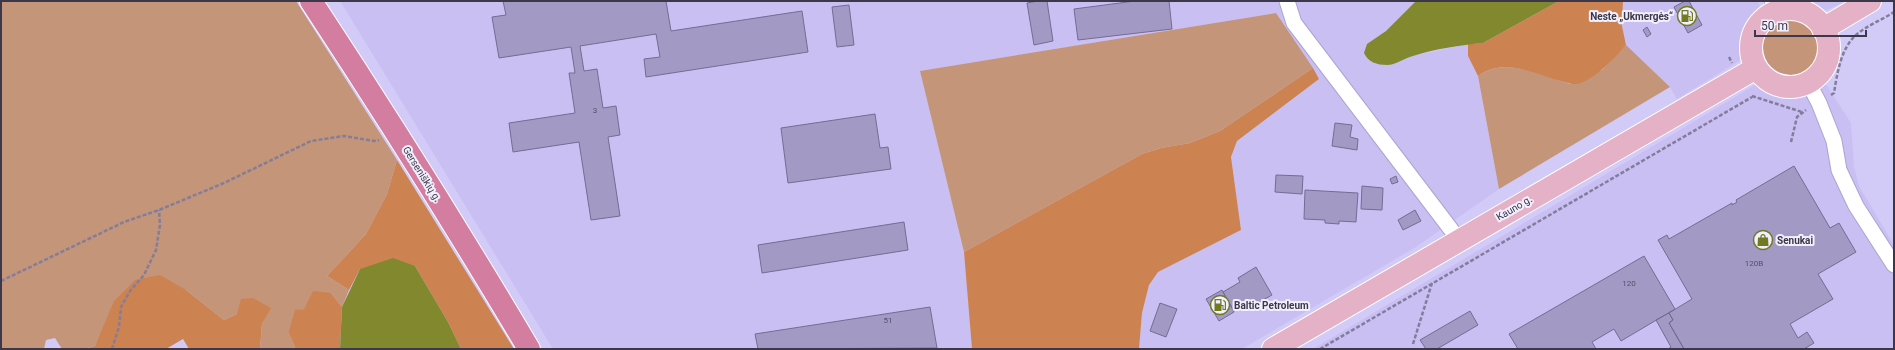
<svg xmlns="http://www.w3.org/2000/svg" width="1895" height="350" viewBox="0 0 1895 350" font-family="Roboto,sans-serif">
<rect width="100%" height="100%" fill="#d3cbf7"/>
<!-- built -->
<path fill="#c9bff3" d="M 340,1 L 1416,1 L 1386,31 L 1367,44 L 1388,65 L 1413,56 L 1468,44 L 1468,56 L 1478,76 L 1499,189 L 1416,247 L 1242,349 L 1139,349 L 1142,313 L 1149,285 L 1158,272 L 1241,230 L 1231,157 L 1237,141 L 1319,79 L 1276,13 L 920,71 L 964,252 L 972,349 L 553,349 Z
M 1623,1 L 1758,1 L 1760,7 L 1748,33 L 1744,51 L 1739,61 L 1677,99 L 1670,87 L 1626,45 L 1622,26 Z
M 1798,1 L 1847,1 L 1826,10 L 1807,6 Z
M 1824,81 L 1851,123 L 1854,167 L 1859,186 L 1894,245 L 1894,349 L 1313,349 L 1755,85 L 1787,93 L 1800,92 Z"/>
<!-- green -->
<path fill="#c49578" d="M 1,1 L 296,1 L 397,160 L 387,194 L 366,234 L 327,276 L 349,290 L 342,307 L 331,293 L 304,309 L 295,311 L 288,332 L 295,347 L 293,349 L 260,349 L 262,324 L 270,308 L 237,314 L 224,320 L 186,290 L 105,326 L 95,346 L 84,349 L 62,349 L 55,338 L 46,340 L 44,349 L 1,349 Z
M 1276,13 L 1313,68 L 1220,131 L 1190,143 L 1161,148 L 1142,154 L 964,252 L 920,71 Z
M1763 47a28 28 0 1 1 56 0a28 28 0 1 1-56 0Z
M 1626,45 L 1670,87 L 1499,189 L 1478,76 C 1505,56 1541,75 1570,84 L 1602,70 Z"/>
<!-- forest -->
<path fill="#cd8351" d="M 1559,1 L 1623,1 L 1622,26 L 1626,45 C 1614,59 1599,75 1581,83 C 1573,86 1565,82 1557,80 C 1532,72 1502,58 1478,76 L 1468,56 L 1468,44 L 1483,43 Z
M 1313,68 L 1319,79 L 1237,141 L 1231,157 L 1241,230 L 1158,272 L 1149,285 L 1142,313 L 1139,349 L 972,349 L 964,252 L 1142,154 L 1161,148 L 1190,143 L 1220,131 Z
M 397,160 L 514,349 L 461,349 L 448,322 L 415,266 L 360,269 L 349,290 L 327,276 L 366,234 L 387,194 Z
M 160,275 L 186,290 L 224,320 L 237,314 L 241,299 L 253,298 L 271,308 L 262,324 L 260,349 L 189,349 L 183,339 L 166,349 L 84,349 L 95,346 L 114,301 L 135,280 Z
M 313,291 L 331,293 L 342,307 L 340,349 L 293,349 L 295,347 L 288,332 L 295,310 L 304,309 Z"/>
<!-- water -->
<path fill="#81882d" d="M 1416,1 L 1559,1 L 1483,43 C 1460,45 1435,49 1413,56 C 1405,58 1395,65 1387,65 C 1377,65 1368,62 1364,53 L 1367,44 L 1386,31 Z
M 393,258 L 415,266 L 448,322 L 461,349 L 340,349 L 342,307 L 360,269 Z"/>
<!-- building -->
<path fill="#a29ac4" stroke="#746c94" d="M 503,1 L 666,1 L 671,31 L 802,11 L 808,52 L 646,77 L 644,59 L 660,57 L 656,34 L 580,46 L 584,71 L 597,69 L 603,108 L 616,106 L 620,135 L 608,137 L 620,216 L 591,220 L 579,142 L 513,152 L 509,123 L 575,113 L 569,73 L 575,73 L 571,47 L 499,58 L 492,17 L 506,15 Z
M 1038,1 L 1047,1 L 1053,41 L 1034,45 L 1027,3 Z
M 1135,1 L 1169,1 L 1172,29 L 1078,40 L 1074,9 Z
M 1685,1 L 1689,1 L 1702,25 L 1688,33 L 1674,7 Z
M 849,5 L 854,45 L 837,47 L 832,7 Z
M 1647,27 L 1651,34 L 1647,37 L 1643,30 Z
M 875,114 L 880,148 L 888,147 L 891,169 L 788,183 L 781,128 Z
M 1335,123 L 1352,125 L 1350,137 L 1358,139 L 1357,150 L 1332,146 Z
M 1794,166 L 1830,228 L 1839,223 L 1856,252 L 1818,274 L 1833,299 L 1790,324 L 1798,338 L 1807,332 L 1814,343 L 1804,349 L 1684,349 L 1669,323 L 1673,320 L 1669,313 L 1692,299 L 1658,240 L 1667,235 L 1669,239 L 1732,203 L 1732,205 L 1737,202 L 1736,200 Z
M 1276,175 L 1303,176 L 1302,194 L 1275,192 Z
M 1396,176 L 1398,182 L 1392,184 L 1390,179 Z
M 1362,186 L 1383,188 L 1382,210 L 1361,209 Z
M 1305,190 L 1358,193 L 1356,222 L 1339,221 L 1339,224 L 1325,223 L 1325,220 L 1304,219 Z
M 1415,210 L 1421,221 L 1403,230 L 1398,220 Z
M 904,222 L 908,250 L 762,273 L 758,245 Z
M 1644,256 L 1675,309 L 1621,341 L 1614,329 L 1592,342 L 1596,349 L 1518,349 L 1509,334 Z
M 1256,267 L 1272,295 L 1254,305 L 1252,301 L 1234,311 L 1223,292 L 1240,282 L 1238,278 Z
M 1222,290 L 1234,312 L 1219,321 L 1206,299 Z
M 1160,303 L 1177,309 L 1166,337 L 1150,331 Z
M 930,307 L 937,348 L 758,349 L 755,334 Z
M 1470,311 L 1478,325 L 1437,349 L 1426,349 L 1420,340 Z
M 1669,313 L 1673,320 L 1669,323 L 1684,349 L 1668,349 L 1671,347 L 1656,320 Z"/>
<g fill="none" stroke-linecap="round" stroke-linejoin="round">
<!-- street casing -->
<g stroke="#ada4cf" stroke-width="17">
<path id="street" d="M 1287,1 L 1294,23 L 1459,240
M 1808,82 L 1819,103 L 1834,141 L 1839,170 L 1856,206 L 1894,265"/>
</g>
<!-- secondary casing -->
<g stroke="#ada4cf" stroke-width="24">
<path id="secondary" d="M 1776,1 L 1779,11"/>
</g>
<!-- primary casing -->
<g stroke="#fff" stroke-width="24">
<path id="primary" d="M1751 48a39 39 0 1 1 78 0a39 39 0 1 1-78 0Z
M 1823,29 L 1870,1
M 1273,349 L 1756,68"/>
</g>
<!-- highway casing -->
<g stroke="#fff" stroke-width="24">
<path id="highway" d="M 311,1 C 386,115 459,231 529,349"/>
</g>
<!-- path -->
<path stroke="#837d9c" stroke-width="2.5" stroke-dasharray="4 2" stroke-linecap="butt" d="M 1729,57 L 1732,63
M 1831,95 L 1834,93 C 1837,74 1841,48 1856,35 C 1866,26 1882,20 1894,12
M 1752,96 L 1802,112
M 1791,142 L 1797,117 L 1806,110
M 1,281 L 124,222 L 159,210 L 224,183 L 311,141 L 344,136 L 374,141 L 379,140
M 1413,344 L 1432,283
M 112,349 L 119,327 L 121,307 L 130,291 L 144,275 L 156,250 L 160,225 L 159,210
M 1320,349 L 1752,97"/>
<!-- street -->
<use href="#street" stroke="#fff" stroke-width="15"/>
<!-- secondary -->
<use href="#secondary" stroke="#fff" stroke-width="22"/>
<!-- primary -->
<use href="#primary" stroke="#e5b1c7" stroke-width="22"/>
<!-- highway -->
<use href="#highway" stroke="#d37da1" stroke-width="22"/>
</g>
<!-- icons -->
<defs>
<g id="fuel-ring" transform="scale(1)"><circle r="9.5" fill="#f3f0fe" stroke="#727923" stroke-width="1.5"/><path d="M-5.5-6h7V0h2V4h1.3V-2.5L3-4.5l.8-.8L6-3V5H2.5V1h-1V6h-7ZM-4.2-4.7v3.2H.2V-4.7Z" fill="#727923"/></g>
<g id="shop-ring" transform="scale(1)"><circle r="9.5" fill="#f3f0fe" stroke="#727923" stroke-width="1.5"/><path d="M-5-2.5h2.3a2.7 3.5 0 0 1 5.4 0H5L5.5 6h-11ZM-1.5-2.5h3a1.5 2.3 0 0 0-3 0Z" fill="#727923"/></g>
</defs>
<g fill-rule="evenodd">
<use href="#fuel-ring" x="1687" y="16"/>
<use href="#shop-ring" x="1763" y="240"/>
<use href="#fuel-ring" x="1220" y="305"/>
</g>
<g text-anchor="middle" dominant-baseline="central" stroke-width="4" stroke-linejoin="round" paint-order="stroke">
<!-- number labels -->
<g font-size="8" fill="#565068">
<text x="595" y="110">3</text>
<text x="1754" y="263">120B</text>
<text x="1629" y="283">120</text>
<text x="888" y="320">51</text>
</g>
<!-- poi labels -->
<g font-size="10" font-weight="bold" fill="#3c384a" stroke="#f3f0fe" text-anchor="start">
<text x="1673" y="16" text-anchor="end">Neste „Ukmergės“</text>
<text x="1777" y="240">Senukai</text>
<text x="1234" y="305">Baltic Petroleum</text>
</g>
<!-- street labels -->
<g font-size="10" fill="#3c384a" stroke="#f3f0fe">
<text transform="translate(422 174) rotate(58)">Gerseniškių g.</text>
<text transform="translate(1514 208) rotate(-30)">Kauno g.</text>
</g>
</g>
<!-- border -->
<rect width="1895" height="350" fill="none" stroke="#3c384a" stroke-width="4"/>
<!-- scale -->
<path d="M1755 30v6h111v-6" fill="none" stroke="#3c384a" stroke-width="2"/>
<text x="1761" y="30" font-size="12" fill="#3c384a" stroke="#f3f0fe" stroke-width="3" paint-order="stroke">50 m</text>
</svg>
